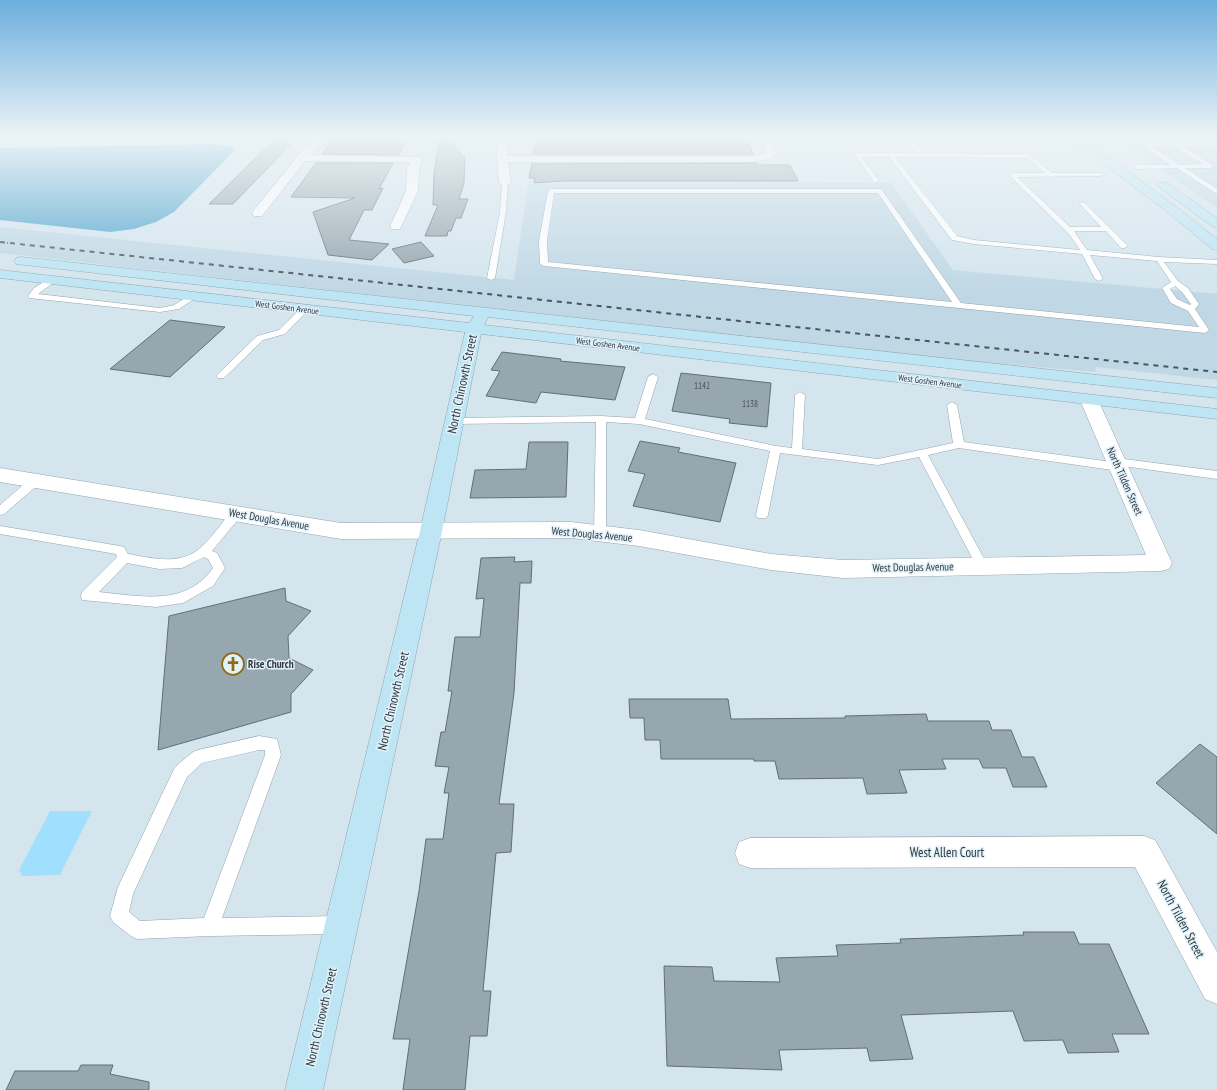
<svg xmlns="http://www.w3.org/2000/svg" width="1217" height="1090" viewBox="0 0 1217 1090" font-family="'PT Sans Narrow',sans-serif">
<rect width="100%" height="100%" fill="#d4e5ee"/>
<!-- built -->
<path fill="#c0d8e5" d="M 1113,137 L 1217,137 L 1217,208 Z
M 891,183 L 953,270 L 1217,294 L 1217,380 L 1095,367 L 1096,372 L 937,358 L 0,253 L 0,227 L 514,280 L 528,184 Z"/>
<!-- green -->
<path fill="#a1dffe" d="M 50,811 L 92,811 L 60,875 L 22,876 L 19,870 Z"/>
<!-- water -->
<path fill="#4fa4cc" d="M 214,144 L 227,146 L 236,149 L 174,212 L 156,222 L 134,229 L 110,232 L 0,220 L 0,148 Z"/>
<!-- building -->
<path fill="#96a7af" stroke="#606f77" d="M 277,137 L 282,137 L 290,145 L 233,204 L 209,204 Z
M 536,138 L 741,138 L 743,142 L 748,142 L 753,154 L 533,154 Z
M 439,141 L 450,141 L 465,158 L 464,183 L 459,199 L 468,199 L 461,218 L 456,218 L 451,231 L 448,231 L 447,236 L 425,236 L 438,205 L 433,205 L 434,174 Z
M 331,142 L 405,142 L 398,155 L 322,154 Z
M 316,163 L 393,163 L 379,189 L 383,188 L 372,210 L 364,210 L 349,240 L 389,244 L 372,260 L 328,255 L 313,212 L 355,198 L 291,197 Z
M 757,163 L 758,165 L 790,165 L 798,181 L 565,181 L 534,183 L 535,178 L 529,178 L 532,164 Z
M 421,242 L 434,256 L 404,263 L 392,249 Z
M 170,320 L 225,327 L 170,377 L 110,369 Z
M 502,352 L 561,359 L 560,361 L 625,367 L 615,400 L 541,392 L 536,403 L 486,396 L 500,371 L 491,370 Z
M 681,373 L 771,383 L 767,427 L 729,423 L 730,419 L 672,411 Z
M 640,441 L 680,448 L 678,452 L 736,463 L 720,522 L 633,506 L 645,474 L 628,471 Z
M 529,442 L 568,442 L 566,497 L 470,498 L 475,470 L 526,469 Z
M 515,557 L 514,562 L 532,561 L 531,583 L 520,583 L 514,693 L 499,804 L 514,804 L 511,852 L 496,853 L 483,991 L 491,991 L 487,1036 L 470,1036 L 465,1090 L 403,1090 L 410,1039 L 393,1039 L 419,891 L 426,839 L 443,839 L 449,793 L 444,793 L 449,767 L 435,766 L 441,732 L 445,732 L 452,691 L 448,691 L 455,637 L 480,637 L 484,598 L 476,599 L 481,558 Z
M 285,588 L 286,601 L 311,611 L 288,636 L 289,658 L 313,670 L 291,694 L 291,712 L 158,750 L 169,616 Z
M 629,699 L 728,699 L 731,719 L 845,718 L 845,716 L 926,714 L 928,721 L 989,721 L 992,730 L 1011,730 L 1022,757 L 1034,757 L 1047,787 L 1013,787 L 1006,768 L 983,768 L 979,759 L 942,759 L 946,769 L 899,770 L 907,793 L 867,794 L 863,778 L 779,779 L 775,761 L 754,761 L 754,759 L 661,759 L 660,740 L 645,740 L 644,718 L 630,718 Z
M 1200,744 L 1217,757 L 1217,834 L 1156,783 Z
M 1023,932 L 1074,932 L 1079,944 L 1109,944 L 1149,1034 L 1112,1034 L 1119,1052 L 1068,1053 L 1063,1040 L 1024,1041 L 1013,1011 L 901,1015 L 913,1059 L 870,1061 L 867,1048 L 779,1050 L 782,1070 L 667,1066 L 664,966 L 712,967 L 714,981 L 780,982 L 776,958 L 838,956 L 836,945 L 901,943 L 900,939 L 1024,935 Z
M 81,1065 L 113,1065 L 110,1074 L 149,1082 L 149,1090 L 6,1090 L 15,1071 L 78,1071 Z"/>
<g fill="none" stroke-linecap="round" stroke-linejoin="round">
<!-- lane casing -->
<g stroke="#94a4ad" stroke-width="1">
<path id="lane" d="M 903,137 L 909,137 L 923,153 L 1029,154 L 1052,173 L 1102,173 L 1103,174 L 1100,176 L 1017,177 L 1070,227 L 1101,227 L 1079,203 L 1084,202 L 1128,246 L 1124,248 L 1121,248 L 1106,231 L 1074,231 L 1087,250 L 1159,257 L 1217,260 L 1217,264 L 1164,262 L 1178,281 L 1188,288 L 1199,304 L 1195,309 L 1209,330 L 1205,333 L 544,266 L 540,264 L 539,241 L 548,191 L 551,189 L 880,189 L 882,190 L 961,303 L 1199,327 L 1188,311 L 1171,303 L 1162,288 L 1171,282 L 1157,261 L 1090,255 L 1103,279 L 1099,281 L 1095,279 L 1082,254 L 974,244 L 952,240 L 889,157 L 862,157 L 879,181 L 876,183 L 874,182 L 855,155 L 858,153 L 916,153 ZM 895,157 L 1028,158 L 1045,173 L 1012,173 L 1009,175 L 1069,234 L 1080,250 L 974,240 L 957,236 ZM 554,193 L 878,193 L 952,302 L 548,262 L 547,241 ZM 1175,286 L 1182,292 L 1191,304 L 1190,305 L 1177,299 L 1170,289 Z
M 1175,142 L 1217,143 L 1217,147 L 1182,146 L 1212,165 L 1213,166 L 1210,168 L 1185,168 L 1217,189 L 1217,194 L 1177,168 L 1136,169 L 1133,167 L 1136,165 L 1171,165 L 1142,145 L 1145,143 ZM 1151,146 L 1174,146 L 1203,164 L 1179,165 Z
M 505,180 L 508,182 L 506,212 L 495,278 L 491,280 L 487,278 L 500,212 L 502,182 Z
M 50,278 L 56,278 L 57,280 L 38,294 L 160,308 L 174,305 L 190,295 L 196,295 L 197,297 L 179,309 L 160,312 L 29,298 L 28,296 L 34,288 Z
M 302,307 L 305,307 L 309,309 L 285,334 L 263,340 L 224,378 L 218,378 L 216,376 L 218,374 L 257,336 L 279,330 Z
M 653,374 L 658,377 L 645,419 L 776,446 L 792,448 L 795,395 L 800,392 L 805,395 L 802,449 L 878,459 L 953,443 L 947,405 L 952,402 L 957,405 L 964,442 L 1112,462 L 1112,459 L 1116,458 L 1217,471 L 1217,479 L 1123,466 L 1123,469 L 1119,471 L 959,448 L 928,455 L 988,566 L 986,569 L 982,571 L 978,569 L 919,457 L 878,465 L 780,453 L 768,515 L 766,518 L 758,518 L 756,515 L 770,451 L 639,424 L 606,422 L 606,533 L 604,536 L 600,537 L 596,536 L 594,533 L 596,422 L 455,424 L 450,421 L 455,418 L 601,416 L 635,418 L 648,377 Z
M 35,477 L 39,478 L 40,481 L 39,484 L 4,514 L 0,515 L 0,505 L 31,478 Z
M 237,509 L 241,510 L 243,513 L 241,516 L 212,551 L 217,553 L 225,568 L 213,586 L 183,603 L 156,607 L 82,600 L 81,596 L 82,592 L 117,557 L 116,554 L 0,534 L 0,526 L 120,546 L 124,547 L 128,554 C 152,558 180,566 200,548 C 212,538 222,522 233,510 ZM 204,557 L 208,559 L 213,568 C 186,607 140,596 99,592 L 127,563 L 159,569 L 182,568 Z
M 259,736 L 277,739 L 281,755 L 222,918 L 340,916 L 346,919 L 349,925 L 346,931 L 340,934 L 210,936 L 137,939 L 131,936 L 113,922 L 110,916 L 118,887 L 175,767 L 193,752 L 198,750 ZM 259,750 L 265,750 L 265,755 L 204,918 L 140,921 L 129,912 L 133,894 L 187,777 L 202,763 Z"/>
</g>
<!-- street casing -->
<g stroke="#94a4ad" stroke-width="1">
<path id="street" d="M 313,137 L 324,137 L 310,155 L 421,157 L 422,159 L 419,170 L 418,191 L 400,229 L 392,229 L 390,226 L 406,191 L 407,170 L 410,162 L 305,161 L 262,216 L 254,216 L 252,213 L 254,210 Z
M 498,137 L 508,137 L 507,156 L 751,156 L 765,154 L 767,152 L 760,137 L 770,137 L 777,152 L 772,159 L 751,162 L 508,162 L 511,182 L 509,184 L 501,184 L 499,182 L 497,159 Z
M 1089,395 L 1095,396 L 1098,400 L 1172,563 L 1169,569 L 1161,571 L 843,578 L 771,570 L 639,546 L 571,538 L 341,539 L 0,482 L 0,468 L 341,523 L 571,522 L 639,530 L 771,554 L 843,560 L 1146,555 L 1080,400 L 1083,396 Z
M 1144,836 L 1155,840 L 1217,952 L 1217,1004 L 1205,999 L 1135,867 L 750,868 L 739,864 L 735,853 L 739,842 L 750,838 Z"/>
</g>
<!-- secondary casing -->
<g stroke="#94a4ad" stroke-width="1">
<path id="secondary" d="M 1069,137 L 1081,137 L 1179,209 L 1217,239 L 1217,250 L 1212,249 L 1171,215 Z
M 1163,182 L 1167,183 L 1217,218 L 1217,228 L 1213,227 L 1159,187 L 1157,185 L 1159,183 Z
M 21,257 L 1217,388 L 1217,398 L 488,317 L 484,325 L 1217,409 L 1217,419 L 481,334 L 442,531 L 323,1090 L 285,1090 L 420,531 L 465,332 L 0,278 L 0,270 L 469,323 L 474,316 L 16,264 L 14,261 L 16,258 Z"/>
</g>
<!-- lane -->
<use href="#lane" fill="#fff" fill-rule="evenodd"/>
<!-- street -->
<use href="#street" fill="#fff" fill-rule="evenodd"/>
<!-- secondary -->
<use href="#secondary" fill="#bde5f4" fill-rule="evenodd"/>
<!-- rail-far1 -->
<path stroke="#4c5559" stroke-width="1.5" stroke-dasharray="3.5 3.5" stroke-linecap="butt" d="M 0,242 L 8,243"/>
<!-- rail -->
<path stroke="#4c5559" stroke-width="2" stroke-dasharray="5 5" stroke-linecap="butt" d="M 0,242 L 1217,372"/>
</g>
<!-- sky -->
<linearGradient id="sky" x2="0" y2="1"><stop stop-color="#6baedd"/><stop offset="0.47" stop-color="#ecf3f7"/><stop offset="1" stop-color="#ecf3f7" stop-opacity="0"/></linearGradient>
<rect width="1217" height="290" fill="url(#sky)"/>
<!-- icons -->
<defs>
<g id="church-ring" transform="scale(1.15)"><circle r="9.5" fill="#e1f2fc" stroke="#916910" stroke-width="1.5"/><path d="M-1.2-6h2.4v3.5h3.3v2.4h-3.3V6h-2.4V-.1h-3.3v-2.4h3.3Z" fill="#916910"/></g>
</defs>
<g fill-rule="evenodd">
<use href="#church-ring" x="233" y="664"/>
</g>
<g text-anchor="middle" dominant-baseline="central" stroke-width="3" stroke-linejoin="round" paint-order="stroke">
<!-- far-street labels -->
<g font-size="9" fill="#31383b" stroke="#e1f2fc">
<text transform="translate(287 307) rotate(7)">West Goshen Avenue</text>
<text transform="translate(608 344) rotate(7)">West Goshen Avenue</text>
<text transform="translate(930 381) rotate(7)">West Goshen Avenue</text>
</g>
<!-- number labels -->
<g font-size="9" fill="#4a5458">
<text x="702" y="385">1142</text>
<text x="750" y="403">1138</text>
</g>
<!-- street labels -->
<g font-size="11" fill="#31383b" stroke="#e1f2fc">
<text transform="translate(1125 481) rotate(66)">North Tilden Street</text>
<text transform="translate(269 519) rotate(10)">West Douglas Avenue</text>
<text transform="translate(592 534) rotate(5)">West Douglas Avenue</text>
<text transform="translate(913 567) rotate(-1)">West Douglas Avenue</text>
</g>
<!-- poi labels -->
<g font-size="11" font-weight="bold" fill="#31383b" stroke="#e1f2fc" text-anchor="start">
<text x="248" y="664">Rise Church</text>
</g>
<!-- near-street labels -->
<g font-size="13" fill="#31383b" stroke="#e1f2fc">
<text transform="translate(462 384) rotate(-78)">North Chinowth Street</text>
<text transform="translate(393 701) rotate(-77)">North Chinowth Street</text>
<text x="947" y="852">West Allen Court</text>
<text transform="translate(1181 919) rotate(62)">North Tilden Street</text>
<text transform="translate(321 1017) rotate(-77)">North Chinowth Street</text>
</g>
</g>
</svg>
